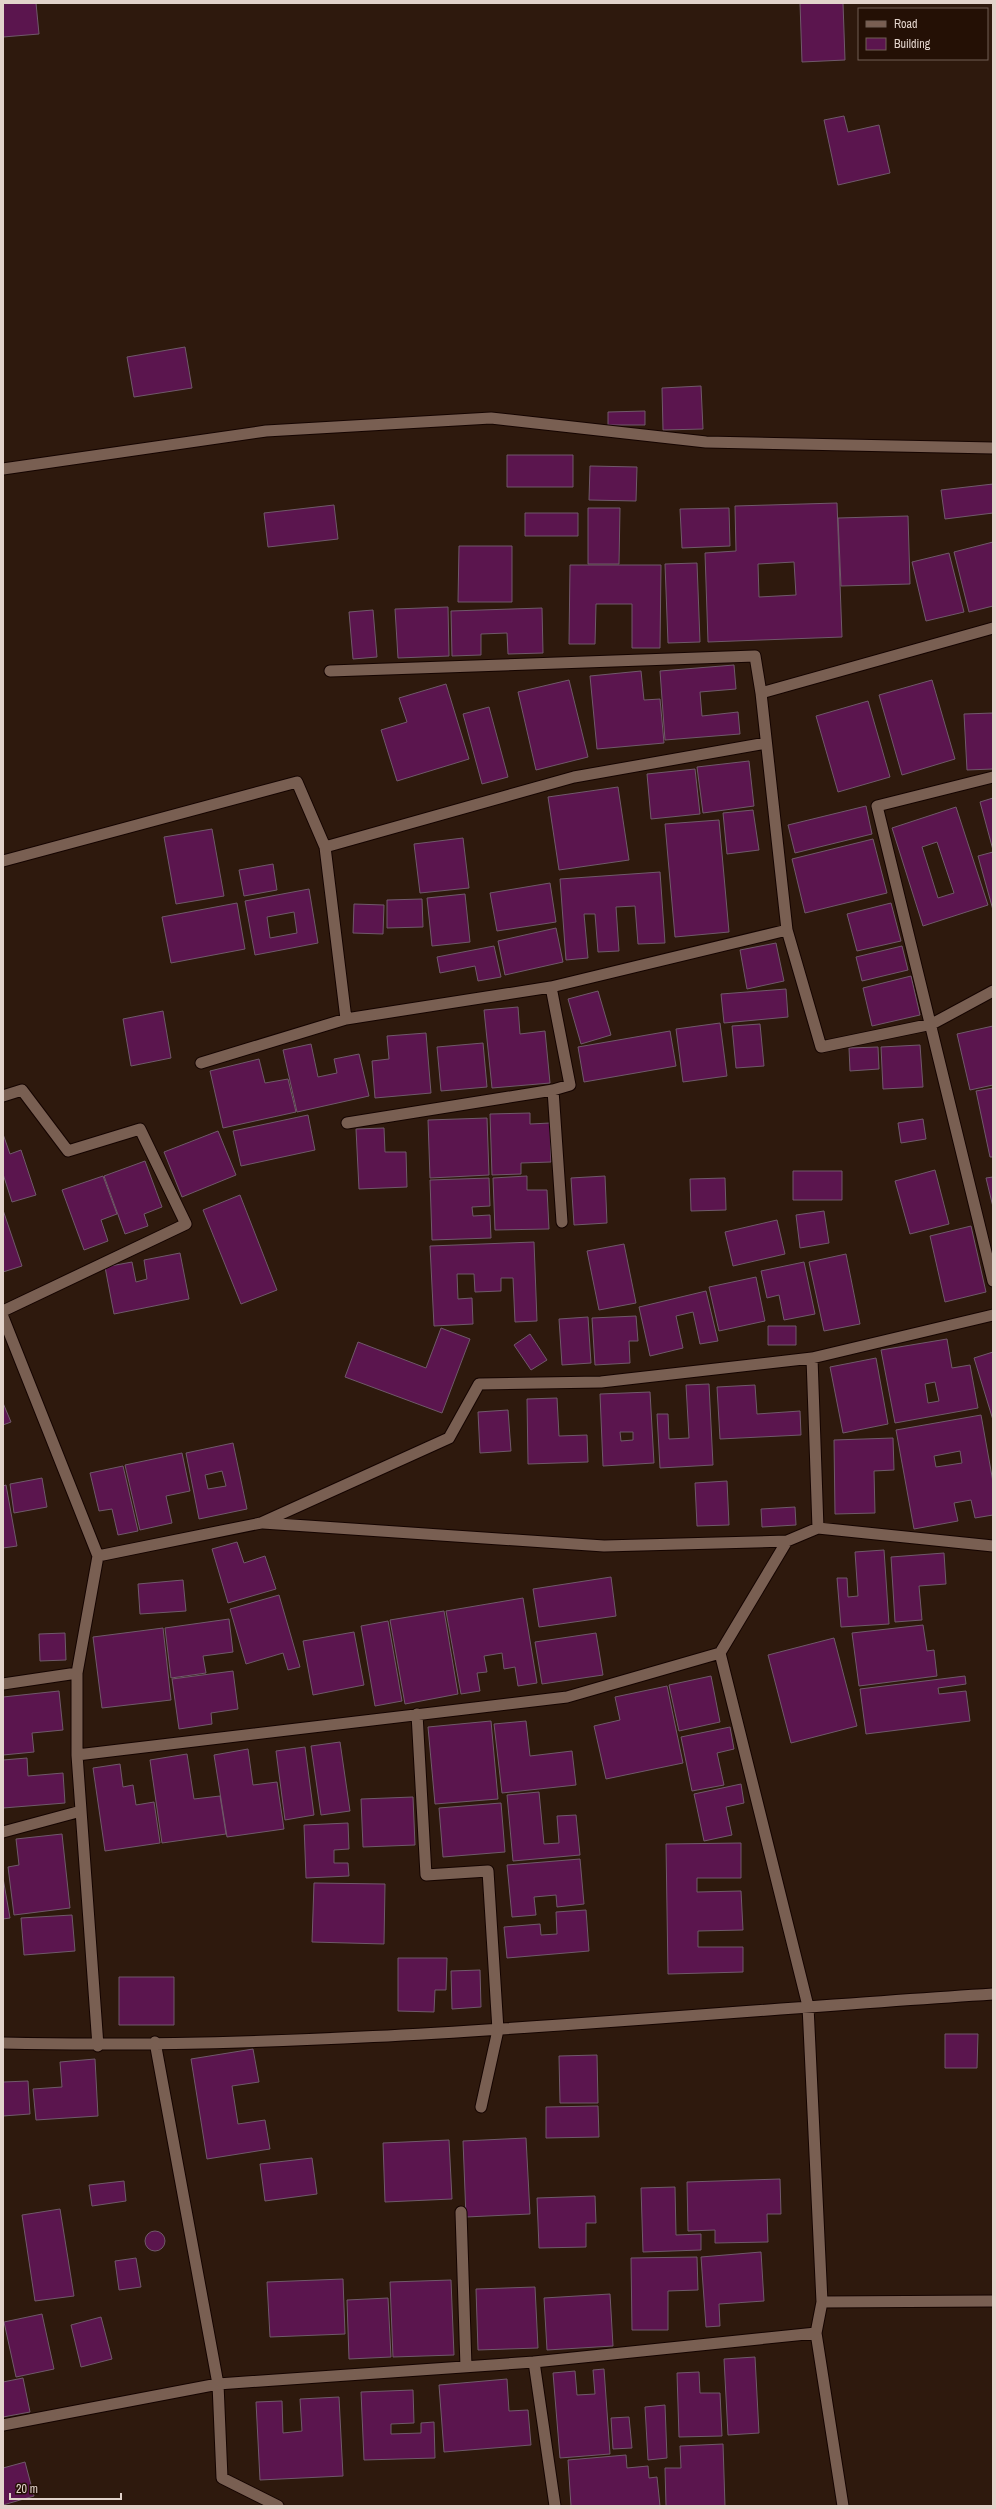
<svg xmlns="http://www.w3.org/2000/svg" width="996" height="2509" viewBox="0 0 996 2509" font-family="'Archivo Narrow',sans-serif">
<rect width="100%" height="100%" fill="#2e190d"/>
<!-- building -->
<path fill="#5b154e" stroke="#70596a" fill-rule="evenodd" d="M 3,3 L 36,3 L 39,34 L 3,37 Z
M 800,3 L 843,3 L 845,60 L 802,62 Z
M 844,116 L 848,132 L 879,125 L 890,173 L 838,185 L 824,120 Z
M 185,347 L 192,388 L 134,397 L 127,357 Z
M 701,386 L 703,429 L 663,430 L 662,388 Z
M 645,411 L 645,425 L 608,425 L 608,412 Z
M 507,455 L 573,455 L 573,487 L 507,487 Z
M 590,466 L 637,467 L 636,501 L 589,500 Z
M 993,484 L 993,513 L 945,519 L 941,490 Z
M 837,503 L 842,637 L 708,642 L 705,553 L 736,551 L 735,506 ZM 794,562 L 796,595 L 759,597 L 758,564 Z
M 334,505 L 338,539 L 268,547 L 264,513 Z
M 588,508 L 620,508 L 619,564 L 588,564 Z
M 729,508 L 730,546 L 682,548 L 680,509 Z
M 525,513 L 578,513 L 578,536 L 525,536 Z
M 908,516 L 910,584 L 841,586 L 838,518 Z
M 993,542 L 993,606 L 969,612 L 954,552 Z
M 459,546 L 512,546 L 512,602 L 458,602 Z
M 949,553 L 964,612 L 926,621 L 912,562 Z
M 697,563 L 700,642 L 668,643 L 665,564 Z
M 570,565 L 661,565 L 660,648 L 632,648 L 632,604 L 596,604 L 595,644 L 569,644 Z
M 448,607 L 449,656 L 398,658 L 395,609 Z
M 542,608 L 543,653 L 508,654 L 507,633 L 481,634 L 481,655 L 452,656 L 451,611 Z
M 373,610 L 377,657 L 353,659 L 349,612 Z
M 734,665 L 736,689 L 700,692 L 702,716 L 738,712 L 740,734 L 665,740 L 660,671 Z
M 641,671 L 644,700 L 660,699 L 664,743 L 597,749 L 590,676 Z
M 569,680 L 588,757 L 536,770 L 518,692 Z
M 932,680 L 955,759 L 902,775 L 879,695 Z
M 446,684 L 469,759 L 397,781 L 381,730 L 407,722 L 399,698 Z
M 868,701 L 890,777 L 838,792 L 816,716 Z
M 489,707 L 508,777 L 482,784 L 463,714 Z
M 993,713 L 993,769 L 967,770 L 964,714 Z
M 749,761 L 754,806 L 703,813 L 697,767 Z
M 695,769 L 700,814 L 651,819 L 647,774 Z
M 618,787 L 629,860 L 559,870 L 548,797 Z
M 993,798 L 993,850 L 980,802 Z
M 866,806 L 872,834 L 795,853 L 788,825 Z
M 956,807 L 988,905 L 923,926 L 892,828 ZM 937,842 L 954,893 L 938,898 L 922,847 Z
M 753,810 L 759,850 L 727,854 L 723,813 Z
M 719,820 L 729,932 L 675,937 L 665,824 Z
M 212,829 L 224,896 L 176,904 L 164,837 Z
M 463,838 L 469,888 L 420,893 L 414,844 Z
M 873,839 L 887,893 L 805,913 L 792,859 Z
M 993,852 L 993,910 L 978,856 Z
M 273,864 L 277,890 L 244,896 L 239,870 Z
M 660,872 L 665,943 L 638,944 L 635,906 L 616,907 L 619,951 L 598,952 L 595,914 L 584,914 L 588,958 L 566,960 L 560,879 Z
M 550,883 L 556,922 L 497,931 L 490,893 Z
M 309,889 L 318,943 L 255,955 L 245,901 ZM 294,912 L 297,933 L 270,938 L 267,917 Z
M 465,894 L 470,942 L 432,946 L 427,898 Z
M 422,899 L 423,927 L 387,928 L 387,900 Z
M 237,903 L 245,949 L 171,963 L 162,917 Z
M 891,903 L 901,941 L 857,951 L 847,914 Z
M 354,904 L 384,905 L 383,934 L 353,933 Z
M 556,928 L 563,962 L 505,975 L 498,941 Z
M 776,943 L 784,981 L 747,989 L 740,950 Z
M 494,946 L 501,977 L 478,981 L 475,966 L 440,973 L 437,957 Z
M 902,946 L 908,970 L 862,981 L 856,957 Z
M 911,976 L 920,1015 L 872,1026 L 863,988 Z
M 786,989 L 788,1017 L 724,1023 L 721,994 Z
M 598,991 L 611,1035 L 581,1044 L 568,999 Z
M 518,1007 L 520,1034 L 545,1031 L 550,1083 L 492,1088 L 484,1010 Z
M 163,1011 L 171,1058 L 131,1066 L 123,1019 Z
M 720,1023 L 727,1076 L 683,1082 L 676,1029 Z
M 760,1024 L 764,1066 L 736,1068 L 732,1026 Z
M 993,1026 L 993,1085 L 970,1090 L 957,1034 Z
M 670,1031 L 676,1066 L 584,1082 L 578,1047 Z
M 426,1033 L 431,1093 L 375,1098 L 372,1061 L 389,1059 L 387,1036 Z
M 483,1043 L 487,1087 L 441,1091 L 437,1047 Z
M 311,1044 L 318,1077 L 337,1073 L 334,1059 L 359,1054 L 369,1096 L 297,1112 L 283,1050 Z
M 920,1045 L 923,1087 L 883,1089 L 881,1047 Z
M 878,1047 L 879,1069 L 850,1071 L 849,1048 Z
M 259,1059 L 265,1083 L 288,1079 L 296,1112 L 223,1128 L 210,1071 Z
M 993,1088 L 993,1157 L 990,1157 L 976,1091 Z
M 530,1113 L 530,1124 L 550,1123 L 551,1162 L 521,1163 L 521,1174 L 492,1175 L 490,1114 Z
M 308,1115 L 315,1150 L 241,1166 L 233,1131 Z
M 487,1118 L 489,1175 L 430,1178 L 428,1120 Z
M 923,1119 L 926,1139 L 901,1143 L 898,1123 Z
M 384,1128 L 385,1152 L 406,1152 L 407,1187 L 359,1189 L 356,1129 Z
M 218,1131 L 236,1175 L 182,1197 L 164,1152 Z
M 3,1134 L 10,1154 L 21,1150 L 36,1195 L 12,1202 L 3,1174 Z
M 145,1161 L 162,1207 L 144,1214 L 148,1226 L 125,1234 L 104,1176 Z
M 935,1170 L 949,1224 L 910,1234 L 895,1181 Z
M 793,1171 L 842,1171 L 842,1200 L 793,1200 Z
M 103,1176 L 117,1214 L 101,1220 L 108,1241 L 84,1250 L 62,1190 Z
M 527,1176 L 527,1190 L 547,1190 L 549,1229 L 495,1230 L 493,1178 Z
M 605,1176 L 607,1223 L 574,1225 L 571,1178 Z
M 993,1177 L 993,1207 L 986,1178 Z
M 489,1178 L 490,1206 L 472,1207 L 473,1216 L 490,1215 L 491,1238 L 432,1240 L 430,1180 Z
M 725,1178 L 726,1210 L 691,1211 L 690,1179 Z
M 240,1195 L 277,1290 L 241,1304 L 203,1210 Z
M 3,1210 L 22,1266 L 3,1272 Z
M 824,1211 L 829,1243 L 800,1248 L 796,1215 Z
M 777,1220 L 785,1254 L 733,1266 L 725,1232 Z
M 971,1226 L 986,1292 L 945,1302 L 930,1236 Z
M 534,1242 L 537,1321 L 515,1322 L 513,1278 L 501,1278 L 501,1291 L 475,1292 L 474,1274 L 457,1274 L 458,1299 L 472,1298 L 473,1324 L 434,1326 L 430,1246 Z
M 624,1244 L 636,1303 L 599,1310 L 587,1251 Z
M 180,1253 L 189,1299 L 114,1314 L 105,1267 L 132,1262 L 136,1282 L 147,1279 L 144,1260 Z
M 846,1254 L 860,1324 L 824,1331 L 809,1262 Z
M 804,1262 L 815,1314 L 784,1320 L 779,1295 L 767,1298 L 761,1271 Z
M 756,1277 L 765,1321 L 719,1331 L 709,1287 Z
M 706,1291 L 718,1341 L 700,1344 L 693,1312 L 676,1316 L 683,1348 L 650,1356 L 639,1307 Z
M 636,1316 L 638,1341 L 629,1341 L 630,1363 L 595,1365 L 592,1318 Z
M 588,1317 L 591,1363 L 562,1365 L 559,1319 Z
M 768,1326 L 796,1326 L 796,1345 L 768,1345 Z
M 441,1328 L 470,1339 L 442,1413 L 345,1377 L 358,1342 L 426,1368 Z
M 530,1334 L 547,1360 L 531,1370 L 514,1345 Z
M 947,1339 L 952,1368 L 970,1365 L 978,1408 L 895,1423 L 881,1350 ZM 935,1382 L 939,1401 L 928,1403 L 925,1384 Z
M 993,1352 L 993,1420 L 974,1358 Z
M 876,1358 L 888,1424 L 843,1433 L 830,1367 Z
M 709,1384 L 713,1465 L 660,1468 L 657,1414 L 668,1414 L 669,1439 L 689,1438 L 686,1385 Z
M 755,1385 L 757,1414 L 800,1411 L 801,1435 L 720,1439 L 717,1387 Z
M 650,1392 L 654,1463 L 603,1466 L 600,1394 ZM 620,1432 L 633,1432 L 633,1440 L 621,1441 Z
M 557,1398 L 559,1436 L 587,1435 L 588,1462 L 528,1464 L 527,1399 Z
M 3,1403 L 11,1422 L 3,1425 Z
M 508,1410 L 511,1451 L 480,1453 L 478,1412 Z
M 981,1415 L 993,1482 L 993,1515 L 975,1518 L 971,1500 L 954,1503 L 958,1521 L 914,1529 L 896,1430 ZM 960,1451 L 962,1463 L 936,1467 L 934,1456 Z
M 893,1438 L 894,1470 L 874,1471 L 875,1513 L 835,1514 L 834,1440 Z
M 233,1443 L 247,1509 L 199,1519 L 186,1453 ZM 222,1471 L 226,1486 L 208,1489 L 205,1475 Z
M 182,1453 L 190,1491 L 166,1496 L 172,1523 L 140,1530 L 125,1465 Z
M 123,1466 L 138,1531 L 118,1535 L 112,1509 L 99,1511 L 90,1473 Z
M 42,1478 L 47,1507 L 14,1513 L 10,1484 Z
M 727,1481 L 729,1525 L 697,1526 L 695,1483 Z
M 6,1485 L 17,1546 L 3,1548 L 3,1486 Z
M 795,1507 L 796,1525 L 762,1527 L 761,1509 Z
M 237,1542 L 244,1563 L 265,1556 L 276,1589 L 228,1603 L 212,1549 Z
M 884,1550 L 889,1624 L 841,1627 L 837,1578 L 847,1578 L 848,1597 L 858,1596 L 855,1552 Z
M 944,1553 L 946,1584 L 919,1586 L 922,1620 L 895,1622 L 891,1557 Z
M 611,1577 L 616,1616 L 539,1627 L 533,1589 Z
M 183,1580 L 186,1611 L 140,1614 L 138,1584 Z
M 279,1595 L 300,1667 L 288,1670 L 283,1653 L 246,1664 L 230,1609 Z
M 523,1598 L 537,1683 L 518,1686 L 515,1667 L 504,1669 L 502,1653 L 484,1656 L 487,1672 L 477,1673 L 480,1691 L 461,1694 L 446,1611 Z
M 444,1611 L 458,1694 L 405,1704 L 390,1620 Z
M 229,1619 L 233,1652 L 203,1656 L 206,1673 L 171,1678 L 165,1628 Z
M 388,1621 L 402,1701 L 375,1706 L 361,1626 Z
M 923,1625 L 927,1651 L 934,1650 L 937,1676 L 859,1686 L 852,1633 Z
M 163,1628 L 171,1700 L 102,1708 L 93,1637 Z
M 354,1632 L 364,1685 L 313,1695 L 303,1641 Z
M 65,1633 L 66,1660 L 40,1661 L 39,1634 Z
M 596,1633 L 603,1675 L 542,1684 L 535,1642 Z
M 834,1638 L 857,1726 L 791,1743 L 768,1655 Z
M 233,1671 L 238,1709 L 211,1713 L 212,1724 L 179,1729 L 172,1679 Z
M 711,1676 L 720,1722 L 679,1731 L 669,1685 Z
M 965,1676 L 966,1684 L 938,1688 L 939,1694 L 966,1691 L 970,1721 L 866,1734 L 860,1689 Z
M 667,1686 L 683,1763 L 606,1779 L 594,1726 L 620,1720 L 615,1697 Z
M 59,1691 L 63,1730 L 32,1733 L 34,1752 L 3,1755 L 3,1697 Z
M 491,1721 L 498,1799 L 435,1804 L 428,1727 Z
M 526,1721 L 530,1756 L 572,1751 L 576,1785 L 502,1793 L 494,1724 Z
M 730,1727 L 734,1749 L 717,1753 L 724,1785 L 692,1791 L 681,1737 Z
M 340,1742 L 350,1811 L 321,1815 L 311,1746 Z
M 305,1747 L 314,1815 L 285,1820 L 276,1751 Z
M 248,1749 L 253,1785 L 277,1782 L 284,1829 L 227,1837 L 214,1755 Z
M 187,1754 L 194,1799 L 220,1796 L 226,1834 L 162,1843 L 150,1760 Z
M 27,1758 L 28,1776 L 63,1773 L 65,1803 L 3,1808 L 3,1760 Z
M 120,1764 L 123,1787 L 133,1785 L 136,1805 L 154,1802 L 160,1843 L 105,1851 L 93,1768 Z
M 741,1784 L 744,1803 L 726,1807 L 732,1835 L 704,1841 L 694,1794 Z
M 539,1792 L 544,1844 L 559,1843 L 557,1816 L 576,1815 L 580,1855 L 513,1861 L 507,1795 Z
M 413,1797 L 415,1845 L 363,1847 L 361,1799 Z
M 501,1803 L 505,1852 L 443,1857 L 439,1808 Z
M 348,1823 L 349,1849 L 334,1850 L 334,1863 L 348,1863 L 349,1876 L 306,1878 L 304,1825 Z
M 62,1834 L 70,1908 L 14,1915 L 8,1867 L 19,1865 L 16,1839 Z
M 741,1843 L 741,1878 L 697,1878 L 697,1892 L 741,1891 L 743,1930 L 698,1931 L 698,1947 L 743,1947 L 743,1972 L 668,1974 L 666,1844 Z
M 580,1859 L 584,1904 L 557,1907 L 556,1895 L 534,1897 L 536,1915 L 512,1917 L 507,1865 Z
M 3,1878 L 10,1918 L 3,1919 Z
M 314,1883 L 385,1884 L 384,1944 L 312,1942 Z
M 586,1910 L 589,1951 L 507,1958 L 504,1927 L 540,1924 L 541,1935 L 557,1934 L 556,1912 Z
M 72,1915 L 75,1951 L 24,1955 L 21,1918 Z
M 398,1958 L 447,1958 L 446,1990 L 435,1990 L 434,2012 L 398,2011 Z
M 480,1970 L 481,2007 L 452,2009 L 451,1971 Z
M 119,1977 L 174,1977 L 174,2025 L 119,2025 Z
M 945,2034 L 978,2034 L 977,2068 L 945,2068 Z
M 253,2049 L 259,2082 L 232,2086 L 238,2124 L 265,2120 L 270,2149 L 207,2159 L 191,2059 Z
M 597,2055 L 598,2103 L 560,2103 L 559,2056 Z
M 95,2059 L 98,2116 L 36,2120 L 33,2089 L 62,2087 L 60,2062 Z
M 28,2081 L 30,2114 L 3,2116 L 3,2082 Z
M 598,2106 L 599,2137 L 546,2138 L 546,2107 Z
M 526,2138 L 530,2214 L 466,2217 L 463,2141 Z
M 449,2140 L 452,2199 L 385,2202 L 383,2143 Z
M 312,2158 L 317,2194 L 265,2201 L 260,2164 Z
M 780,2179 L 781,2214 L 767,2214 L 768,2242 L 715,2243 L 715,2230 L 688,2231 L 687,2182 Z
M 124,2181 L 126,2201 L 92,2206 L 89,2185 Z
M 675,2187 L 676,2235 L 701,2234 L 701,2250 L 643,2252 L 641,2188 Z
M 595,2196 L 596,2223 L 586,2223 L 586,2247 L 539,2248 L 537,2198 Z
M 60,2209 L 74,2296 L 35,2301 L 22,2215 Z
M145 2241a10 10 0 1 1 20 0a10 10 0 1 1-20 0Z
M 761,2252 L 764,2301 L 719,2304 L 720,2326 L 706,2327 L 701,2257 Z
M 697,2257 L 698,2290 L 668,2291 L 668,2330 L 632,2330 L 631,2258 Z
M 136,2258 L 141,2287 L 119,2290 L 115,2261 Z
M 343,2279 L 345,2334 L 270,2337 L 267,2282 Z
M 451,2280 L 454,2355 L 393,2357 L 390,2282 Z
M 535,2287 L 538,2348 L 478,2350 L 476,2289 Z
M 610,2294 L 613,2346 L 547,2350 L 544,2298 Z
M 388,2298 L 391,2357 L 349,2359 L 347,2300 Z
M 42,2314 L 54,2369 L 16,2377 L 4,2322 Z
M 101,2317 L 112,2359 L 81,2367 L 71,2325 Z
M 755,2357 L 759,2433 L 728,2435 L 724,2359 Z
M 604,2369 L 610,2454 L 560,2458 L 553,2373 L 575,2371 L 577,2395 L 595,2394 L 593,2370 Z
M 699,2372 L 700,2393 L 720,2393 L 722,2436 L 679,2437 L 677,2373 Z
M 23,2378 L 30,2412 L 3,2417 L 3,2382 Z
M 507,2379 L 509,2411 L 528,2410 L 531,2445 L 444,2452 L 439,2385 Z
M 413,2390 L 414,2423 L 391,2424 L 391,2434 L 421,2433 L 421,2423 L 434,2422 L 435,2458 L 364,2460 L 361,2392 Z
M 339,2397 L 343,2476 L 260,2480 L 256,2402 L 282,2401 L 283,2433 L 302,2431 L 300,2399 Z
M 665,2405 L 667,2458 L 648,2460 L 645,2407 Z
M 629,2417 L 632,2448 L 613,2449 L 611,2418 Z
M 723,2444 L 725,2506 L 666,2506 L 665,2468 L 681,2468 L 680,2446 Z
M 626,2455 L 627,2468 L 648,2466 L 649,2478 L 657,2477 L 660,2506 L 571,2506 L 568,2460 Z
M 25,2462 L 34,2496 L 3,2505 L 3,2468 Z"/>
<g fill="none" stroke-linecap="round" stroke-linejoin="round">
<!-- minor casing -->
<g stroke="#150400" stroke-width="13">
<path id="minor" d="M 3,469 L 266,431 L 491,418 L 706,442 L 993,448
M 330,671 L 755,656 L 761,693
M 993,777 L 877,806 L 993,1281
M 325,847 L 346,1019
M 3,861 L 297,782 L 325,847 L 574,777 L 766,743
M 787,930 L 761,693 L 993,628
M 201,1063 L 346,1019 L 551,987
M 553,1090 L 562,1222
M 3,1096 L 22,1090 L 68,1151 L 140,1129 L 186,1224 L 3,1311
M 347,1123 L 553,1090 L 570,1085 L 551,987 L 787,930 L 821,1047 L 932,1024 L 993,991
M 3,1317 L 98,1556 L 77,1673
M 812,1358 L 818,1528
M 263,1523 L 604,1546 L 787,1541
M 98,1556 L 261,1523 L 449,1438 L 479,1384 L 601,1382 L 812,1358 L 993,1315
M 720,1653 L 787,1541 L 818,1528 L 993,1546
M 3,1684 L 77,1673 L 77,1755
M 417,1714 L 426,1875 L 488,1871 L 498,2030 L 481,2107
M 3,1832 L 81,1811
M 155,2042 L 218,2384 L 534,2362 L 816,2333
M 3,2043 C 333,2051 664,2015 993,1994
M 98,2046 L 77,1755 L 567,1697 L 720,1653 L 808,2006 L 822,2302 L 816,2333 L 843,2506
M 461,2212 L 466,2367
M 822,2302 L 993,2301
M 534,2362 L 555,2506
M 3,2425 L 218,2384 L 222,2478 L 278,2506"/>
</g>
<!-- minor -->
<use href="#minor" stroke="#795f52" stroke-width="11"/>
</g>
<!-- border -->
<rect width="996" height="2509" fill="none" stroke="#e2d3cb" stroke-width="8"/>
<!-- legend -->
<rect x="858" y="8" width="130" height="52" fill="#241005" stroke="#705e54"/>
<rect x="866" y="21" width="20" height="6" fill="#795f52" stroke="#705e54"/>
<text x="894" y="28" font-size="12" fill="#e2d3cb">Road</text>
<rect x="866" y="38" width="20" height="12" fill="#5b154e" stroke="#705e54"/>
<text x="894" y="48" font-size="12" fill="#e2d3cb">Building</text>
<!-- scale -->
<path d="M10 2493v6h111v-6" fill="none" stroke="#e2d3cb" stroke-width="2"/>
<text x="16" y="2493" font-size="12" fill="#e2d3cb" stroke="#241005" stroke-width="3" paint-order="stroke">20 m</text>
</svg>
